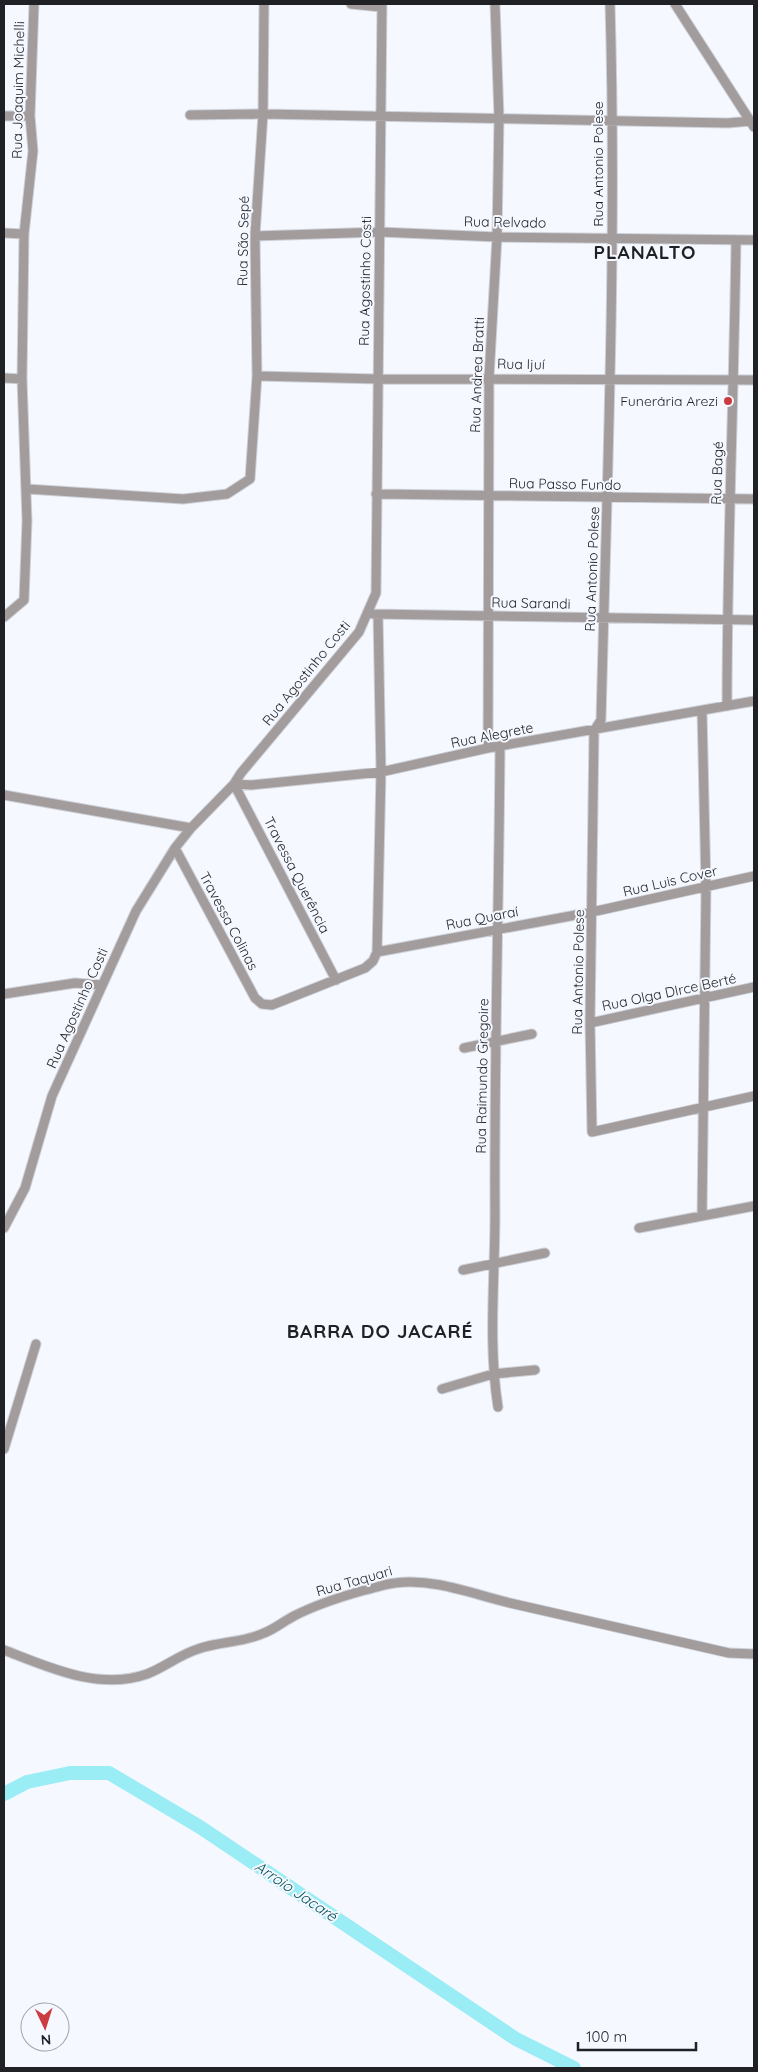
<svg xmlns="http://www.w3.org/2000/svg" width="758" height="2072" viewBox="0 0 758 2072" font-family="Quicksand,sans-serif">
<rect width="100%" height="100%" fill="#f5f8ff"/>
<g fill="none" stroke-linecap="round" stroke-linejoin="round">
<!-- river -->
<path stroke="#9aecf5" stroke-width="14" d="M 4,1794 L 27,1782 L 70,1773 L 109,1773 L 200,1827 L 516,2039 L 574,2068"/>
<!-- minor casing -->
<g stroke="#ced1d8" stroke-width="11">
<path id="minor" d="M 351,4 L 381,7
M 610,4 C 617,242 607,481 601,720 L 594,731 L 590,1023 L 592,1132 L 754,1096
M 675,4 L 754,127
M 190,115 L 263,114 L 728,123 L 751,121
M 4,116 L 30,116
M 4,233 L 24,234
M 255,236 L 380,232 L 497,237 L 754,240
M 257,376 L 378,379 L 754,380
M 4,378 L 22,379
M 27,489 L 183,499 L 227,494 L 250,479 L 257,376 L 255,236 L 263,114 L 264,4
M 376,494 L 754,499
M 373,614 L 754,620
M 4,617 L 24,600 L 27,521 L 22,379 L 24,234 L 33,151 L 30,116 L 34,4
M 727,706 C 727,551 734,395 736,240
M 702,711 L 706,887 L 702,1216
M 488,748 L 489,378 L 497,237 L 499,118 L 495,4
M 234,784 L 252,785 L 381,772 L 488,748 L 754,701
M 234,784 L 336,980
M 4,795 L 191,828
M 175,848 L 255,998 L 262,1004 L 272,1005 L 365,968 L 373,961 L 377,952 L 381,772 L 378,615
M 377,952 L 592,912 L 754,876
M 4,994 L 75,983 L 102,985
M 590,1023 L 754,987
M 464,1048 L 532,1034
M 4,1228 L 25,1188 L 52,1096 L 136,911 L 175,848 L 191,828 L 234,784 L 241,773 L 359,632 L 376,593 L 382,4
M 639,1228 L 754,1206
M 463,1270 L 545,1253
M 442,1389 L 493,1374 L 535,1370
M 498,1407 C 488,1344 495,1278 495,1214 C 494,1058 499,902 500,746
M 4,1449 L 36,1344
M 4,1650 C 48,1667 99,1691 147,1674 C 165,1667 179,1655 198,1649 C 220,1641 243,1643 264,1633 C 275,1629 284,1621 294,1616 C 317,1604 340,1597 365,1590 C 375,1588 385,1584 395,1583 C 435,1578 472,1594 510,1603 C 583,1619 656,1636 729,1653 L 754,1654"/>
</g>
<!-- minor -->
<use href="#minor" stroke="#a29c9d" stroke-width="9"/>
</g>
<!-- markers -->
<circle fill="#cb3c40" stroke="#f5f8ff" stroke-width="2" cx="728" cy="401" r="5"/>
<g text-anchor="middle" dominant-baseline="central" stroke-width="4" stroke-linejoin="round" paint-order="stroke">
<!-- street labels -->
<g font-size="14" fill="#1f2125" stroke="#f5f8ff">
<text transform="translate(18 90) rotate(-89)">Rua Joaquim Michelli</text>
<text transform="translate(598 164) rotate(-90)">Rua Antonio Polese</text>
<text transform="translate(505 222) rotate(1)">Rua Relvado</text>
<text transform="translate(243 241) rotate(-89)">Rua São Sepé</text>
<text transform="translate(365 281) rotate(-89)">Rua Agostinho Costi</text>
<text transform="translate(521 364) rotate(1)">Rua Ijuí</text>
<text transform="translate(477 375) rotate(-88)">Rua Andrea Bratti</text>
<text transform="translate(717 473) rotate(-88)">Rua Bagé</text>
<text transform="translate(565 484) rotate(1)">Rua Passo Fundo</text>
<text transform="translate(592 569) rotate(-88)">Rua Antonio Polese</text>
<text transform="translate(531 603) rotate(1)">Rua Sarandi</text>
<text transform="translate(306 673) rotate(-51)">Rua Agostinho Costi</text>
<text transform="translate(492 735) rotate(-11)">Rua Alegrete</text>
<text transform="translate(297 875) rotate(63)">Travessa Querência</text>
<text transform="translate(670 881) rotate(-13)">Rua Luis Cover</text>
<text transform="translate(482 918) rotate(-11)">Rua Quaraí</text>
<text transform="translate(229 921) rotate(62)">Travessa Colinas</text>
<text transform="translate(578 972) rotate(-89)">Rua Antonio Polese</text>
<text transform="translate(669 992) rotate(-12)">Rua Olga DIrce Berté</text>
<text transform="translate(77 1008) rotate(-66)">Rua Agostinho Costi</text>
<text transform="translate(482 1076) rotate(-89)">Rua Raimundo Gregoire</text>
<text transform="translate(354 1581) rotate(-16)">Rua Taquari</text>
</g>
<!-- poi labels -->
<g font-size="14" fill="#1f2125" stroke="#f5f8ff" text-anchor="end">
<text x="718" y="401">Funerária Arezi</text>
</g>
<!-- water labels -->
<g font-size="15" font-style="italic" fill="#045158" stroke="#f5f8ff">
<text transform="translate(296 1891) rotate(34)">Arroio Jacaré</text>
</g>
<!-- district labels -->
<g font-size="19" font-weight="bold" letter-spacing="1" fill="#1f2125" stroke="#f5f8ff">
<text x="645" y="252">PLANALTO</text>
<text x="380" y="1331">BARRA DO JACARÉ</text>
</g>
</g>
<!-- border -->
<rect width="758" height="2072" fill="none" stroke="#1f2125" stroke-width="10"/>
<!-- north arrow -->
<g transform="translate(45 2027) rotate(176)"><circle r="24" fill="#f5f8ff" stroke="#9fa2a8"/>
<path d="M0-4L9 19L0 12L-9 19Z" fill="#cb3c40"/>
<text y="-8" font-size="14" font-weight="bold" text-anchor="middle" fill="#1f2125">N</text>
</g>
<!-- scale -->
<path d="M578 2042v8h118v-8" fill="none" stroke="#1f2125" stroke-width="2.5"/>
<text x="586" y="2042" font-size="15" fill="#1f2125" stroke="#f5f8ff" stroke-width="4" paint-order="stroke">100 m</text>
</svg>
